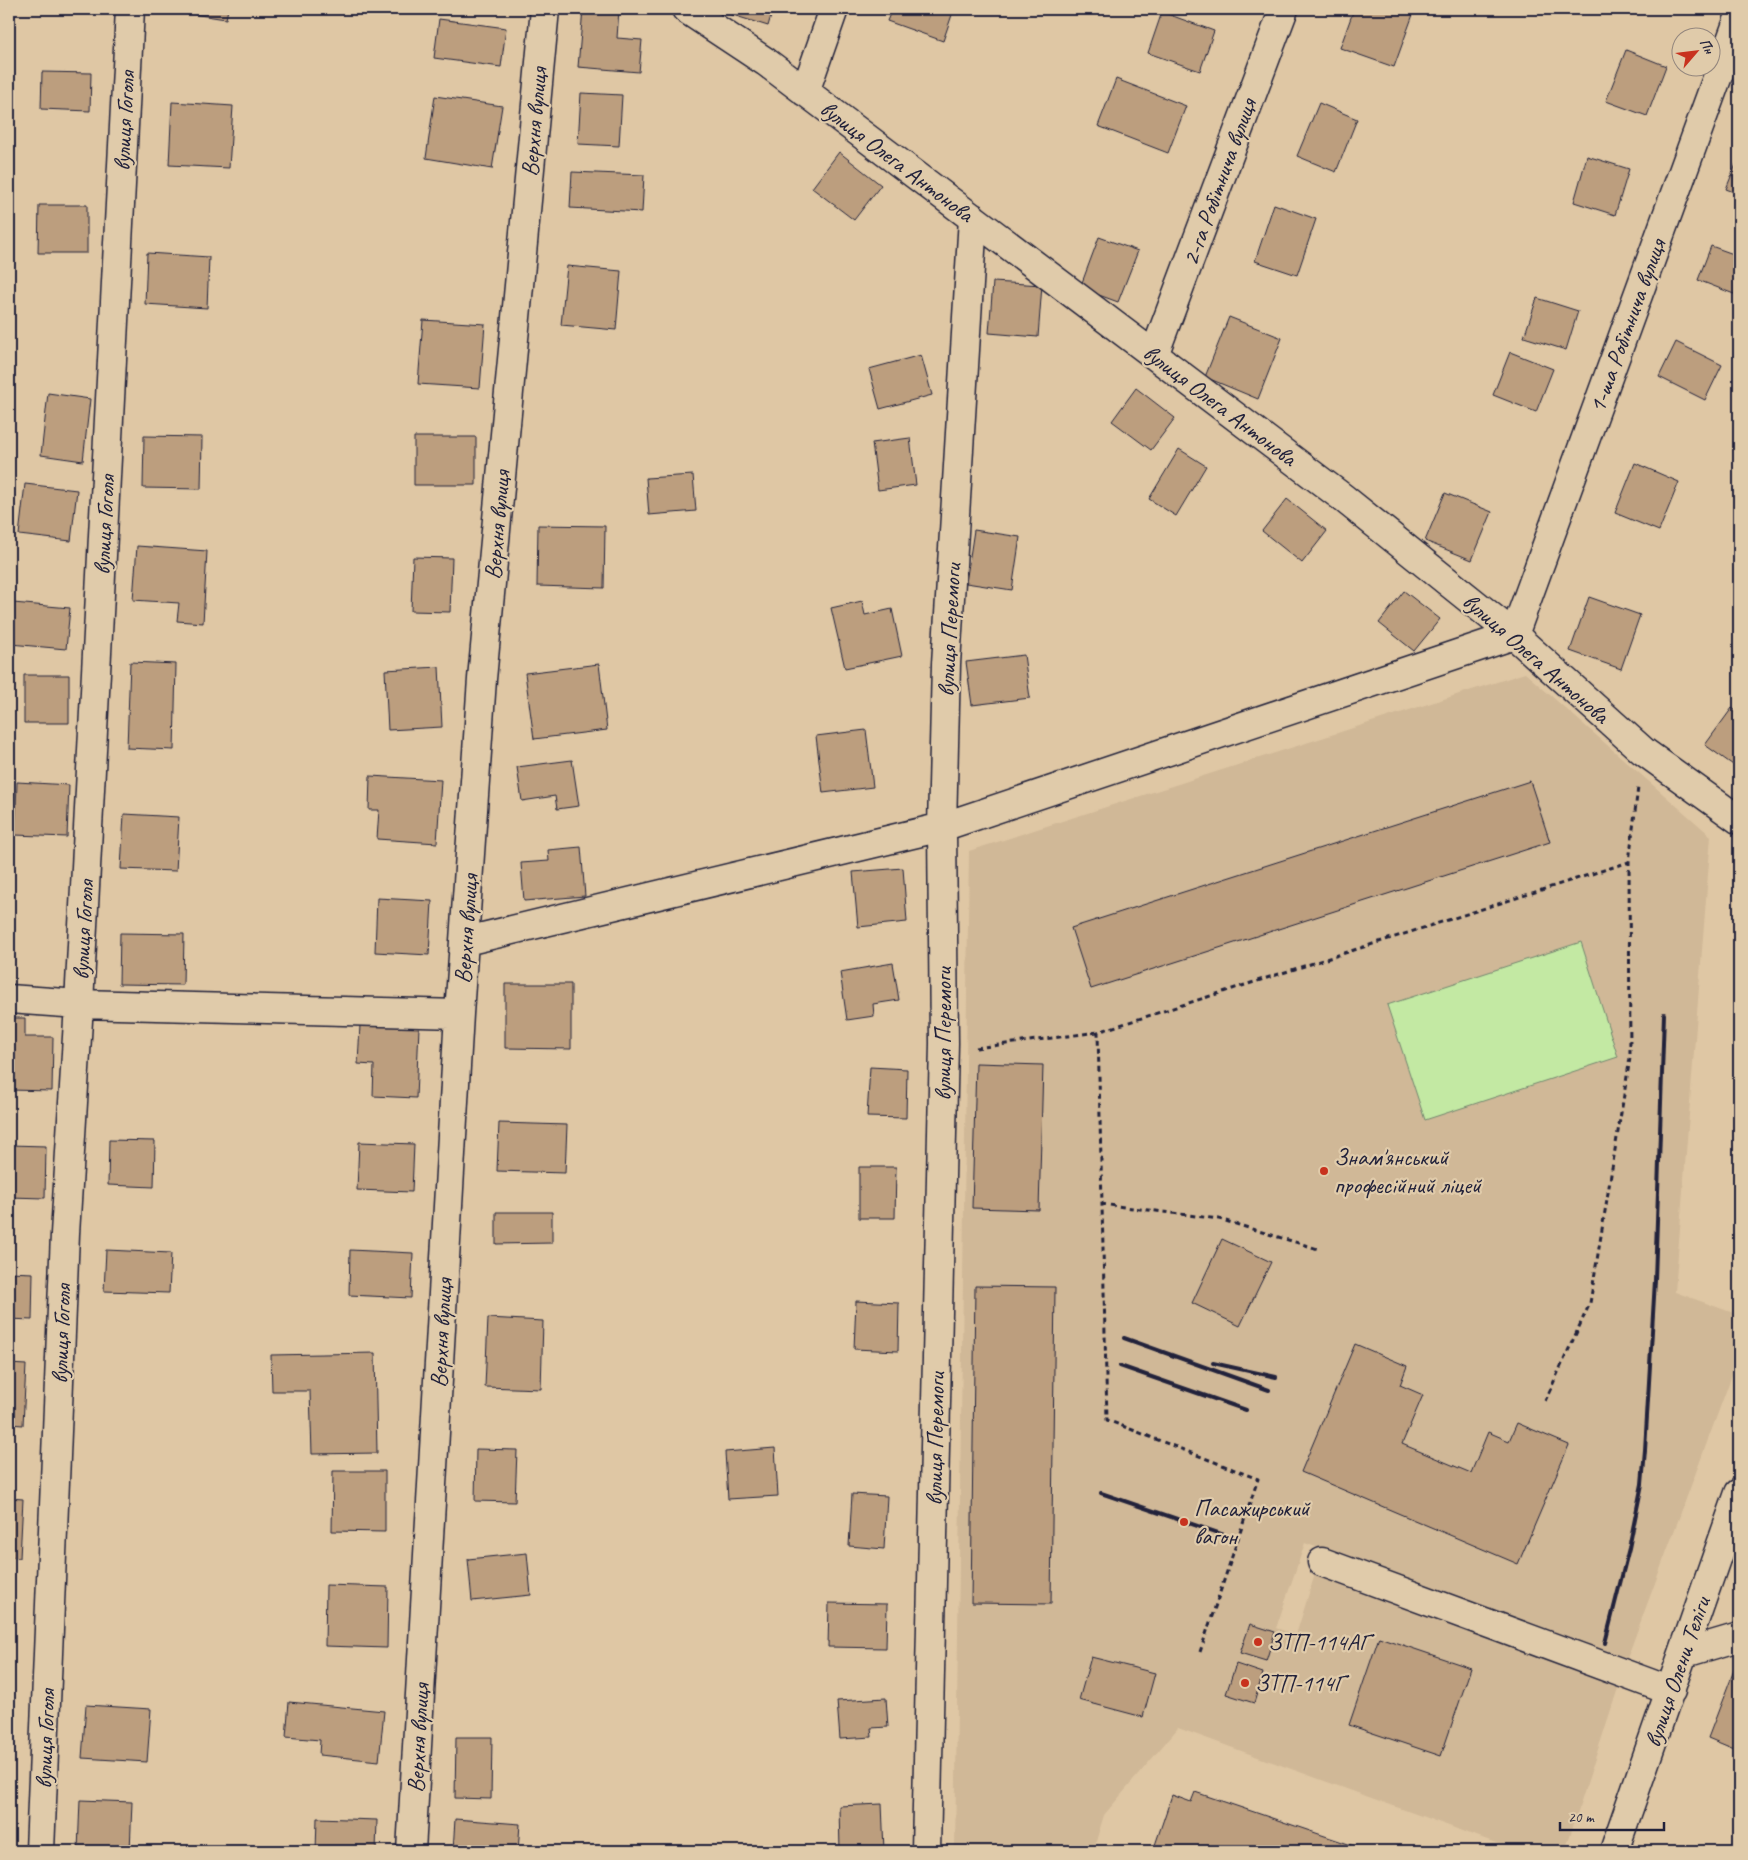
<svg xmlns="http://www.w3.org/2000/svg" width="1748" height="1860" viewBox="0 0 1748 1860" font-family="Caveat,sans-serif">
<rect width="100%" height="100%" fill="#dfc7a4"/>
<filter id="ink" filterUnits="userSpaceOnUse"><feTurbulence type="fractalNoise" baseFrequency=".02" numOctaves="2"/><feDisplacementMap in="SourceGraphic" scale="10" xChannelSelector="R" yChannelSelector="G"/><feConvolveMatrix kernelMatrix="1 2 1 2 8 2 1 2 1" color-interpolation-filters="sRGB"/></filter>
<g filter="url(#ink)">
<!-- built -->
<path fill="#d0b897" d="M 1525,673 L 1711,836 L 1675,1292 L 1739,1315 L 1739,1356 L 1625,1664 L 1305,1543 L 1276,1628 L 1296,1635 L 1315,1574 L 1619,1685 L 1565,1851 L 1518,1851 L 1178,1728 L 1104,1815 L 1093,1851 L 955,1851 L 969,851 Z"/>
<!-- green -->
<path fill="#c3e9a3" stroke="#72866f" d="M 1581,942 L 1618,1057 L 1425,1120 L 1387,1005 Z"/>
<!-- building -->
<path fill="#bc9e7e" stroke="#22223b" d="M 159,9 L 228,9 L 226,19 Z
M 583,9 L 619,9 L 617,38 L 642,40 L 639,72 L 578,67 Z
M 724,9 L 773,9 L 768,26 L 723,12 Z
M 892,9 L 954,9 L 943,41 L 887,21 Z
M 1354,9 L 1415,9 L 1394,67 L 1340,48 Z
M 1162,12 L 1214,31 L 1200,71 L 1148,53 Z
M 439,19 L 506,28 L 501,67 L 434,58 Z
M 1626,50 L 1666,66 L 1647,116 L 1606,101 Z
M 42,72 L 91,73 L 90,111 L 41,109 Z
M 1116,79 L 1186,106 L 1168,153 L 1098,126 Z
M 581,93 L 622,95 L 619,146 L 578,144 Z
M 435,96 L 502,106 L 492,169 L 426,158 Z
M 172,102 L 233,106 L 229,168 L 169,165 Z
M 1319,103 L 1357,119 L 1336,172 L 1297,156 Z
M 839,152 L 881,185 L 854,220 L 812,188 Z
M 1587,156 L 1629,169 L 1615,215 L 1574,202 Z
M 1739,157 L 1739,194 L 1726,189 Z
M 572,172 L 644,175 L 642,212 L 570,208 Z
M 1274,204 L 1316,219 L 1297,275 L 1255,261 Z
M 39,205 L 87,205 L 87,253 L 38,253 Z
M 1099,237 L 1138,251 L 1118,302 L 1080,288 Z
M 1711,246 L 1739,256 L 1739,296 L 1698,280 Z
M 147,253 L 209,257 L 207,308 L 145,304 Z
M 567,266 L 621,271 L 616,330 L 561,325 Z
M 993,282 L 1042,285 L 1038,337 L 989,333 Z
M 1537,298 L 1578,311 L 1566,350 L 1524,337 Z
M 1229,317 L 1282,338 L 1258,399 L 1205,377 Z
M 423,320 L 485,324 L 480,388 L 418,384 Z
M 1676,342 L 1722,365 L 1705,400 L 1659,377 Z
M 1510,352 L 1553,369 L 1536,412 L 1493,395 Z
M 921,355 L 932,395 L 880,409 L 869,369 Z
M 1136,388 L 1175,418 L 1151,450 L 1112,421 Z
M 48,393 L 90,399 L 83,461 L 41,455 Z
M 144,436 L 202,437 L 201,489 L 143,488 Z
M 414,437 L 476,437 L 476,485 L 414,485 Z
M 910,438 L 916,485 L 878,490 L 872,443 Z
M 1179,449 L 1206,466 L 1176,516 L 1149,499 Z
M 1635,463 L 1679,482 L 1659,531 L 1615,513 Z
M 693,475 L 696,511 L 649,515 L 646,478 Z
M 25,484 L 77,490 L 71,541 L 19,535 Z
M 1445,493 L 1492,512 L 1472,560 L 1425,541 Z
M 1287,499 L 1327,531 L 1302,563 L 1262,531 Z
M 538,525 L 605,526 L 604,588 L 537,586 Z
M 974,530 L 1020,537 L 1012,590 L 966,583 Z
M 137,546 L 207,551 L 203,623 L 177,621 L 179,603 L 133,600 Z
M 413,557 L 452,558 L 450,612 L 411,611 Z
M 1404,591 L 1440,619 L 1414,651 L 1379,623 Z
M 1589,597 L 1640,615 L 1621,669 L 1570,651 Z
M 862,601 L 865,615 L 892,609 L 902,656 L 845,668 L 831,608 Z
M 13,603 L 70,608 L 66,649 L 10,644 Z
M 1024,655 L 1030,698 L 972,705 L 966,662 Z
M 130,662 L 176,664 L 174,750 L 127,748 Z
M 599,664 L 607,730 L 534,739 L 525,673 Z
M 439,667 L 442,727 L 388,730 L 385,670 Z
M 24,675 L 69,675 L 69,723 L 24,723 Z
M 1732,708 L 1739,713 L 1739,762 L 1736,767 L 1705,745 Z
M 866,730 L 873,787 L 823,793 L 816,736 Z
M 572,760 L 579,806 L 557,809 L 555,796 L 522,801 L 517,767 Z
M 370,776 L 441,780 L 437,843 L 377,839 L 379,810 L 369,810 Z
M 1530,781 L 1550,842 L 1091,989 L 1071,928 Z
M 17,782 L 69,785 L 67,837 L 15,835 Z
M 124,814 L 179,817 L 176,871 L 121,869 Z
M 581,847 L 585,896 L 524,901 L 521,863 L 549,861 L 548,850 Z
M 903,868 L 907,922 L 858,927 L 853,872 Z
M 377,898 L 432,901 L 429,955 L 375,952 Z
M 120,933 L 184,934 L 183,985 L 119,984 Z
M 893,963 L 899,1000 L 873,1004 L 874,1016 L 847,1020 L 840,972 Z
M 505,984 L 571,984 L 571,1049 L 505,1048 Z
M 9,1018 L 25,1018 L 25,1037 L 53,1037 L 52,1091 L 9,1090 Z
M 360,1025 L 419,1027 L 416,1098 L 373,1096 L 374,1065 L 358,1064 Z
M 976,1063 L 1043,1065 L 1039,1210 L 972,1208 Z
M 870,1067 L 907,1069 L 906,1118 L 867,1117 Z
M 499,1123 L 567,1125 L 565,1173 L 497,1171 Z
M 109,1140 L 155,1141 L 154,1187 L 108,1185 Z
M 359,1142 L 414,1144 L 412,1192 L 357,1190 Z
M 9,1145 L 46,1146 L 45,1198 L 9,1197 Z
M 859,1167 L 896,1167 L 895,1218 L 859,1218 Z
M 496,1212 L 552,1212 L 552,1243 L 496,1244 Z
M 1222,1239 L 1271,1262 L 1240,1326 L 1192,1303 Z
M 106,1250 L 171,1253 L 169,1293 L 104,1291 Z
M 350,1250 L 413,1253 L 411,1298 L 349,1295 Z
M 9,1272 L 33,1273 L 32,1320 L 9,1319 Z
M 975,1286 L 1055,1287 L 1051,1604 L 971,1603 Z
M 856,1301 L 899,1303 L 898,1351 L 854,1349 Z
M 488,1318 L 543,1321 L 541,1389 L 485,1387 Z
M 1355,1344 L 1407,1366 L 1400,1385 L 1423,1395 L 1402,1444 L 1471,1473 L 1488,1432 L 1509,1441 L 1517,1423 L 1569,1445 L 1518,1564 L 1301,1472 Z
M 375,1353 L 377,1453 L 312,1454 L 310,1391 L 272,1391 L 271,1355 Z
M 9,1364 L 26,1365 L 23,1425 L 9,1424 Z
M 775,1448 L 778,1496 L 728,1499 L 725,1452 Z
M 476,1449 L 517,1450 L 515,1502 L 475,1501 Z
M 333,1471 L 385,1471 L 385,1532 L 332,1531 Z
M 852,1494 L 887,1496 L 884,1549 L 849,1546 Z
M 9,1498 L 23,1499 L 20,1558 L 9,1557 Z
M 527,1553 L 531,1595 L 472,1601 L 468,1559 Z
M 326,1585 L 388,1587 L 387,1648 L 325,1646 Z
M 9,1599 L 11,1599 L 10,1651 L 9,1651 Z
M 829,1603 L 887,1604 L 886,1648 L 828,1647 Z
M 1250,1624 L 1275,1632 L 1266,1661 L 1240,1653 Z
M 1379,1637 L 1471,1668 L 1441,1756 L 1349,1725 Z
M 1091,1657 L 1155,1673 L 1143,1717 L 1079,1700 Z
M 1236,1664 L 1263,1673 L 1254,1703 L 1226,1694 Z
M 1734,1670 L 1739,1672 L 1739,1751 L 1708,1738 Z
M 886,1698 L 888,1727 L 871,1728 L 872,1737 L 840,1739 L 837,1701 Z
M 289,1702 L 384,1711 L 379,1761 L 319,1755 L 320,1740 L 286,1737 Z
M 86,1705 L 151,1709 L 147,1762 L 82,1758 Z
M 456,1737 L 492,1737 L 491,1799 L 455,1798 Z
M 1195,1792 L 1369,1851 L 1153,1851 L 1172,1795 L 1191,1802 Z
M 80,1800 L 132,1802 L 130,1851 L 78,1851 Z
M 882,1804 L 884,1851 L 840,1851 L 839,1806 Z
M 317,1818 L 377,1820 L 376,1851 L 316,1851 Z
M 455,1819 L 520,1824 L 518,1851 L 453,1851 Z"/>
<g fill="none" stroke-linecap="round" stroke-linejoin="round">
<!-- minor casing -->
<g stroke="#22223b" stroke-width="31">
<path id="minor" d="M 686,9 L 766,62 L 1342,497 L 1514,635 L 1643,751 L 1739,820
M 805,92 L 834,9
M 1154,355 L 1284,9
M 466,941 L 942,827 L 1514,635 L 1739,18
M 9,999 L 79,1004 L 459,1014
M 1322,1562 L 1671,1691
M 1685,1653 L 1739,1637
M 40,1851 L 65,1234 L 79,1004 L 130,9
M 411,1851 L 459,1014 L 482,679 L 545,9
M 926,1851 L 944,1043 L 942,827 L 946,664 L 973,218
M 1614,1851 L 1739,1493"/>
</g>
<!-- path -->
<path stroke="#22223b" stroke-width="3" stroke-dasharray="5 4" stroke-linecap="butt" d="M 976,1048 L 1098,1032
M 1101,1204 L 1219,1219 L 1318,1249
M 1545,1401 L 1590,1303 L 1630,1058 L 1629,862
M 1200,1652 L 1258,1479 L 1107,1420 L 1098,1032 L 1629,862 L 1638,787"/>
<!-- minor -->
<use href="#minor" stroke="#e0cbaa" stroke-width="28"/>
<!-- rail -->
<path stroke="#22223b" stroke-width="4" d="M 1124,1338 L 1269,1390
M 1213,1363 L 1276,1377
M 1120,1366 L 1246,1410
M 1101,1493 L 1224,1535
M 1605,1643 L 1629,1548 L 1642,1484 L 1645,1450 L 1655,1280 L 1664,1014"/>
</g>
</g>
<!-- markers -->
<g fill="#c8321e" stroke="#e0cbaa" stroke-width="2">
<circle cx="1324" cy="1171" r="5"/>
<circle cx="1184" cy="1522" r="5"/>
<circle cx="1258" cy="1642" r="5"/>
<circle cx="1245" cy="1683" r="5"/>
</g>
<g text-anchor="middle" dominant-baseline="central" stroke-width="4.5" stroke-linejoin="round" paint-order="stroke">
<!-- street labels -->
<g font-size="24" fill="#22223b" stroke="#e0cbaa">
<text transform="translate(124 121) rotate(-87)">вулиця Гоголя</text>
<text transform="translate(534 122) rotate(-85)">Верхня вулиця</text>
<text transform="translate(897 161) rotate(37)">вулиця Олега Антонова</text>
<text transform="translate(1219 182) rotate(-70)">2-га Робітнича вулиця</text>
<text transform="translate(1627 326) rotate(-70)">1-ша Робітнича вулиця</text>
<text transform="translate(1220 405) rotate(37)">вулиця Олега Антонова</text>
<text transform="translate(104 525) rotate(-87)">вулиця Гоголя</text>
<text transform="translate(497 525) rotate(-85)">Верхня вулиця</text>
<text transform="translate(949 630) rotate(-87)">вулиця Перемоги</text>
<text transform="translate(1536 658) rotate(41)">вулиця Олега Антонова</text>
<text transform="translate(466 929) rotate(-86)">Верхня вулиця</text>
<text transform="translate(83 930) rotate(-87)">вулиця Гоголя</text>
<text transform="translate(943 1034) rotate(-90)">вулиця Перемоги</text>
<text transform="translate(441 1333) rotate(-87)">Верхня вулиця</text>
<text transform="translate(61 1334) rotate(-88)">вулиця Гоголя</text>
<text transform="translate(935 1439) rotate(-89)">вулиця Перемоги</text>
<text transform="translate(1677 1672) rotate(-71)">вулиця Олени Теліги</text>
<text transform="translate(418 1738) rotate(-87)">Верхня вулиця</text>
<text transform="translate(45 1739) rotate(-88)">вулиця Гоголя</text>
</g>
<!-- poi labels -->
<g font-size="24" fill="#22223b" stroke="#e0cbaa" text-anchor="start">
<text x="1334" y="1157">Знам'янський<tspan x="1334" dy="28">професійний ліцей</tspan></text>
<text x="1194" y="1508">Пасажирський<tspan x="1194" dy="28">вагон</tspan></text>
<text x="1268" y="1642">ЗТП-114АГ</text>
<text x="1255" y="1683">ЗТП-114Г</text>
</g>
</g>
<!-- margin -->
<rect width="1748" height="1860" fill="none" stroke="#e0cbaa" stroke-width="30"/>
<rect x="15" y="15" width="1718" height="1830" fill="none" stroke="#22223b" stroke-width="2" filter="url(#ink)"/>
<!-- north arrow -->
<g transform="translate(1696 52) rotate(62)"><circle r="24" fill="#e0cbaa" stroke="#94877e"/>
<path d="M0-4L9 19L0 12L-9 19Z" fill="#c8321e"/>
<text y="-8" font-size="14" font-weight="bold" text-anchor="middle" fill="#22223b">Пн</text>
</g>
<!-- scale -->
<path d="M1560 1822v8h104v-8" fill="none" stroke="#22223b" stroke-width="2.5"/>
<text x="1568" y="1822" font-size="15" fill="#22223b" stroke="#e0cbaa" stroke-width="4" paint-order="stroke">20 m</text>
</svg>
